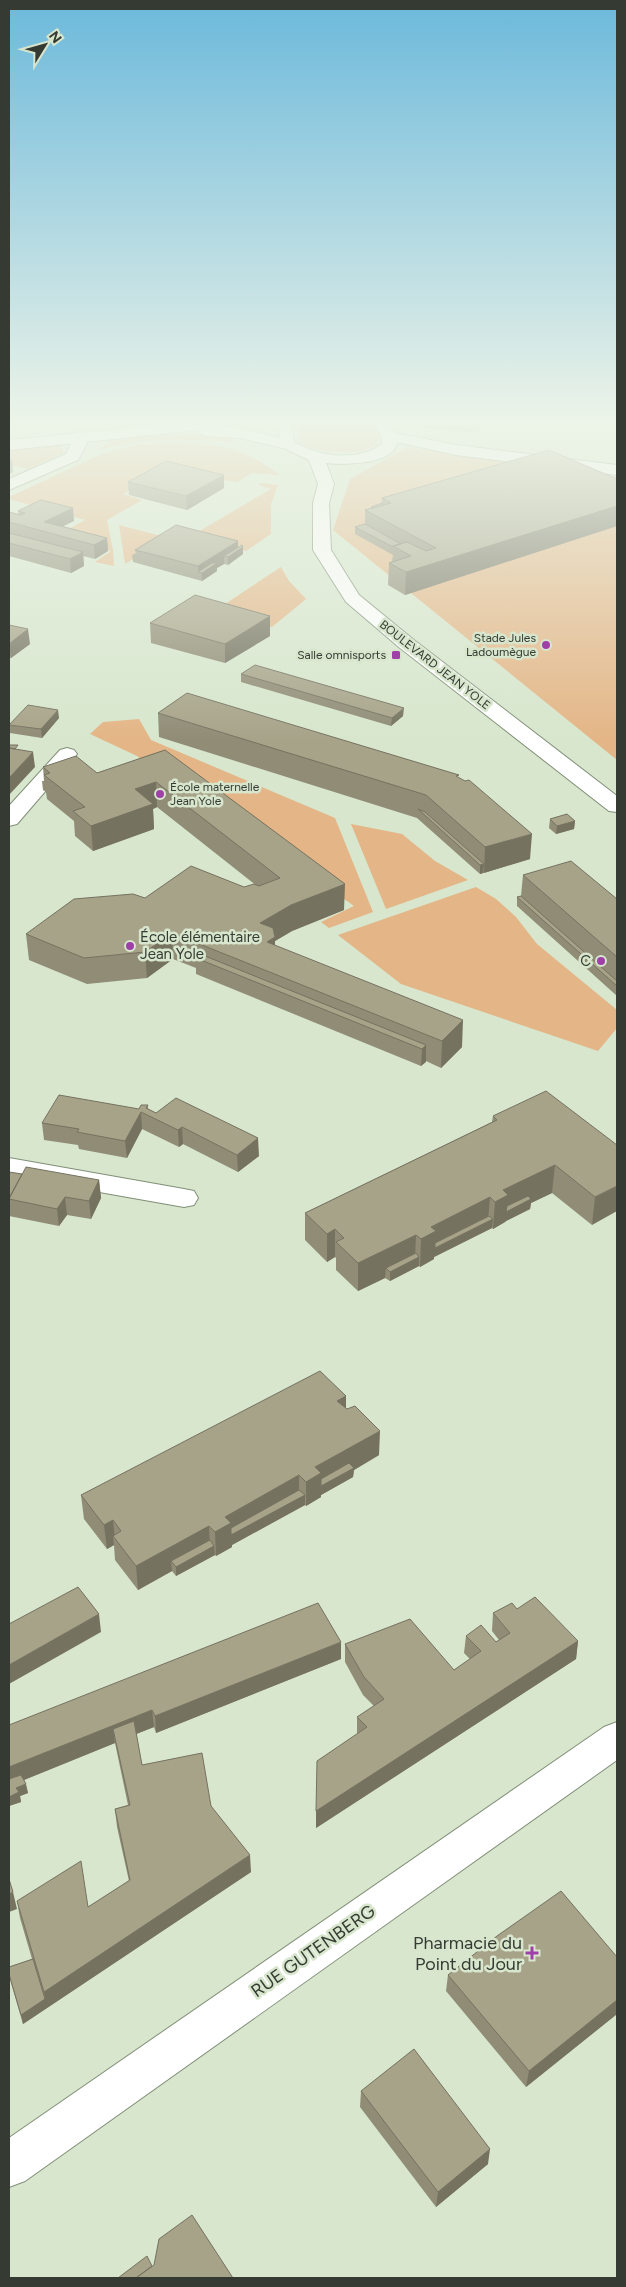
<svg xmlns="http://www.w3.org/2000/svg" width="626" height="2287" viewBox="0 0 626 2287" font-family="Figtree,sans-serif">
<rect width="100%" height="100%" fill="#d7e6cd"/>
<!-- green -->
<path fill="#e4b586" d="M 299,421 L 372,421 L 379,439 C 369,460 323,451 305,447 L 300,438 Z
M 205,434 L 232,436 L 232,442 C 187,439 143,437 100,450 L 110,440 L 121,437 Z
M 176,442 C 222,445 241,447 280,475 L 252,473 L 237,482 L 164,472 L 123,494 L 142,500 L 107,520 L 113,550 L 114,566 L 95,562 L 111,551 L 56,536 L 85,520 L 9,499 L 9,497 L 102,454 L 140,444 Z
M 50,445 L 58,446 L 65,452 L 28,469 L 9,464 L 9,449 Z
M 408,447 L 617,477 L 617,760 L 333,530 L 350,479 Z
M 260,483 L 278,485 L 271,504 L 271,534 L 246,551 L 191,536 L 271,489 L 259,485 Z
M 119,525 L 169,538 L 125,564 Z
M 281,567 L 289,581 L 306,599 L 272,627 L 213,612 Z
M 139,719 L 151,740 L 335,818 L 373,912 L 329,928 L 321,922 L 354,906 L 166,771 L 160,774 L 137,756 L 90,734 L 103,722 Z
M 351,824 L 402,834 L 435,861 L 468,880 L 386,909 Z
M 476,887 L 496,899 L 516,917 L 537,944 L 617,1010 L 617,1028 L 598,1051 L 401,984 L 338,935 Z"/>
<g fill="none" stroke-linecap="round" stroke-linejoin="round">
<!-- minor casing -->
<g stroke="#818f78" stroke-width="2">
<path id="minor" d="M 78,432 L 83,434 L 87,444 L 78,460 L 9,490 L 9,479 L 66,454 L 71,444 L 70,437 Z
M 67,748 L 74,750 L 77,754 L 74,758 L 17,824 L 9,826 L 9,806 L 60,750 Z
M 9,1158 L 184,1189 L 194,1191 L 198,1198 L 194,1205 L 184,1207 L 9,1176 Z"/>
</g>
<!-- tertiary casing -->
<g stroke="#818f78" stroke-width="2">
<path id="tertiary" d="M 199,421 L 237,421 L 235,424 L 219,427 L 240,428 L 292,441 L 295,444 L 287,449 L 240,438 L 206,436 L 201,434 L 199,430 L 9,450 L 9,440 Z"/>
</g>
<!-- secondary casing -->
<g stroke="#818f78" stroke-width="2">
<path id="secondary" d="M 277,421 L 291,421 L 294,442 C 319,457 358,462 382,444 L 381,436 L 373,422 L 388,421 L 395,433 L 456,445 L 617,465 L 617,475 L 456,455 L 397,442 C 395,465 343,465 326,463 L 334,484 L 329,503 L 331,550 L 359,595 L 414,640 L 617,796 L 617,812 L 609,811 L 400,648 L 346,602 L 313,550 L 313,503 L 318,484 L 309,460 L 282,447 Z
M 617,1722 L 617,1760 L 25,2181 L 9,2187 L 9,2138 L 604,1727 Z"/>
</g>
<!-- minor -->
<use href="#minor" fill="#fff" fill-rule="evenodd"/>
<!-- tertiary -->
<use href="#tertiary" fill="#fff" fill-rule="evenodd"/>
<!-- secondary -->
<use href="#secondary" fill="#fff" fill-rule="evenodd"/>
</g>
<!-- wall -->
<path fill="#908c76" d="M 422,421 L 485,421 L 477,433 L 421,427 Z
M 224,475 L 224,488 L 187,510 L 129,495 L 128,482 Z
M 617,479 L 617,526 L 405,595 L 388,585 L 389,563 L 392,561 L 393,555 L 355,534 L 355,527 L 365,524 L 365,510 L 371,509 L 371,507 L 382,503 L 382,498 Z
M 18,511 L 74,521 L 63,526 L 107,538 L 108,551 L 95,559 L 83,556 L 84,566 L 71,573 L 9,556 L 9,512 L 19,515 Z
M 243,547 L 243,554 L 228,565 L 224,564 L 217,568 L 217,571 L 202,581 L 133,562 L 132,555 L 136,553 L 135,550 Z
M 150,623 L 270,636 L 225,663 L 151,643 Z
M 9,625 L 30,644 L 11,658 L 9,658 Z
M 241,674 L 403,716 L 391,726 L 241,682 Z
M 158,713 L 458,778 L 530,859 L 480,874 L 417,818 L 159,737 Z
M 59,718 L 42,738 L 10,733 L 9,725 Z
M 165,750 L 344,910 L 292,931 L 275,941 L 275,946 L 462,1047 L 441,1068 L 426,1061 L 421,1066 L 196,974 L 196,968 L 173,959 L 147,978 L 87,984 L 29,960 L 26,934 L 145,898 L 257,886 L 157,807 L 153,809 L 154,829 L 93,851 L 75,836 L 74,821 L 47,799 L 46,792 L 43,790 L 42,781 L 44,781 L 43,767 L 97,773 Z
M 550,819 L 575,821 L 574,829 L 556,834 L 549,828 Z
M 523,875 L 617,899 L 617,996 L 517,906 L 517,897 L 521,896 Z
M 148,1105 L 148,1109 L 156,1113 L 259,1156 L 238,1172 L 183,1144 L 179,1147 L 142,1129 L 127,1158 L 79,1149 L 78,1145 L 44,1140 L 42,1123 L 139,1109 Z
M 493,1116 L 617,1145 L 592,1225 L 552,1193 L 531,1203 L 530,1209 L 506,1221 L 505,1222 L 493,1229 L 492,1228 L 434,1257 L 434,1259 L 420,1267 L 419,1266 L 390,1281 L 385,1278 L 358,1291 L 336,1270 L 336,1258 L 335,1257 L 327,1262 L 305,1240 L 305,1213 L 492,1122 Z
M 9,1172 L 22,1174 L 99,1180 L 101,1198 L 91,1219 L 67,1215 L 59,1226 L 9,1216 Z
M 346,1396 L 346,1408 L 379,1455 L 354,1470 L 353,1477 L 321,1495 L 321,1497 L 306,1506 L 305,1505 L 232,1545 L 232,1547 L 216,1556 L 215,1555 L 176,1576 L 172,1571 L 138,1590 L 115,1560 L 114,1545 L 107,1549 L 84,1519 L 81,1495 Z
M 517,1609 L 578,1641 L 576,1659 L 316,1828 L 316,1811 L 357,1735 L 357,1717 L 374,1706 L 363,1695 L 345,1662 L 345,1644 L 454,1670 L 470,1659 L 464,1653 L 466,1636 L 496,1642 L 499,1640 L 492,1631 L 493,1613 Z
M 341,1659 L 156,1733 L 154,1727 L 136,1734 L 142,1765 L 211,1806 L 251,1872 L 23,2024 L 9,1976 L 9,1967 L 32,1959 L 20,1918 L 17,1901 L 88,1907 L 129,1881 L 117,1827 L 115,1809 L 128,1805 L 115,1743 L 24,1780 L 28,1793 L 20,1796 L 21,1802 L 9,1806 L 9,1725 Z
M 617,1957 L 617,2014 L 526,2087 L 446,1991 L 448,1975 Z
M 361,2091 L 488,2164 L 436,2207 L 360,2107 Z"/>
<!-- shaded-wall -->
<path fill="#757260" d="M 478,421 L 485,421 L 477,433 Z
M 12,459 L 13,472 L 9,474 L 9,460 Z
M 224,475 L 224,488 L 187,510 L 186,496 Z
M 617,506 L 617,526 L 405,595 L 406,572 Z
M 73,508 L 74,521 L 49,533 L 44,522 Z
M 107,538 L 108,551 L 95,559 L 94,545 Z
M 238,541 L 238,550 L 243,547 L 243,554 L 228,565 L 228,557 L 224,556 L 224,564 L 217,568 L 217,571 L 202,581 L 202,573 L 198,572 L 198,566 Z
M 83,552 L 84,566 L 71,573 L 70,559 Z
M 270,616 L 270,636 L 225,663 L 225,644 Z
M 28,629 L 30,644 L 11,658 L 9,644 Z
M 404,708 L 403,716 L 391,726 L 392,718 Z
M 58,710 L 59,718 L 42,738 L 41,729 Z
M 33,752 L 35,767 L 9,795 L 9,778 Z
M 156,782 L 157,807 L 153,809 L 154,829 L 93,851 L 91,826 L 135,789 Z
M 575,821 L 574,829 L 556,834 L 557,826 Z
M 532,834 L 530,859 L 484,873 L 485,847 Z
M 484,864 L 483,873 L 480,874 L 480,865 Z
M 345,884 L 344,910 L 292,931 L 275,941 L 275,963 L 267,969 L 260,923 L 291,905 Z
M 172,933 L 173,959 L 147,978 L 145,952 Z
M 463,1020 L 462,1047 L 441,1068 L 442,1041 Z
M 426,1045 L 426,1062 L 421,1066 L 422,1049 Z
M 141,1112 L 142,1129 L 127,1158 L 125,1141 Z
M 182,1127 L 183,1144 L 179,1147 L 178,1130 Z
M 258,1138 L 259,1156 L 238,1172 L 237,1155 Z
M 555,1165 L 552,1193 L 531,1203 L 530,1209 L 506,1221 L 505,1222 L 493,1229 L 495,1202 L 503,1190 Z
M 99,1180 L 101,1198 L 91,1219 L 89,1201 Z
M 617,1186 L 617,1211 L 592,1225 L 595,1197 Z
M 65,1197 L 67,1215 L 59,1226 L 57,1209 Z
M 490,1197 L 488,1221 L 493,1219 L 492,1228 L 434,1257 L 434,1259 L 420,1267 L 421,1239 L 431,1227 Z
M 335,1229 L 335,1257 L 327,1262 L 327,1234 Z
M 416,1235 L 415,1259 L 419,1257 L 419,1266 L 390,1281 L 390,1272 L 386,1268 L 385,1278 L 358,1291 L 358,1263 Z
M 346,1396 L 346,1420 L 337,1401 Z
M 380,1431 L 379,1455 L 354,1470 L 353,1477 L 321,1495 L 321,1497 L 306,1506 L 306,1482 L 315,1467 Z
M 299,1475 L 299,1498 L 305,1495 L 305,1505 L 232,1545 L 232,1547 L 216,1556 L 215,1532 L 225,1517 Z
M 113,1520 L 115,1539 L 113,1536 L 114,1545 L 107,1549 L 104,1525 Z
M 209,1526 L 210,1548 L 214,1546 L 215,1555 L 176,1576 L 176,1567 L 171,1561 L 172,1571 L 138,1590 L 136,1566 Z
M 99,1614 L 101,1632 L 9,1684 L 9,1665 Z
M 578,1641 L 576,1659 L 316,1828 L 316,1811 Z
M 341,1642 L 341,1659 L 156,1733 L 155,1716 Z
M 152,1710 L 154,1727 L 116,1742 L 113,1729 L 115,1743 L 9,1786 L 9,1767 Z
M 26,1784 L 28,1793 L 20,1796 L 21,1802 L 9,1806 L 9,1797 L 16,1788 Z
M 250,1855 L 251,1872 L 23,2024 L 21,2015 L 45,1999 L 44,1992 Z
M 13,1892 L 17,1909 L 9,1912 L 9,1894 Z
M 617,2000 L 617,2014 L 526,2087 L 529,2071 Z
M 490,2149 L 488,2164 L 436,2207 L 438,2192 Z"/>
<!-- building -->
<path fill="#a7a389" stroke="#757260" d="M 549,450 L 617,479 L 617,506 L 406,572 L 389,563 L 411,556 L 393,546 L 407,542 L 426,551 L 436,548 L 365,510 L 391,503 L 382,498 Z
M 166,461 L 224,475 L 186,496 L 128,482 Z
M 41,500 L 73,508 L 44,522 L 107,538 L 94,545 L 9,522 L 9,512 L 21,515 L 25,513 L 18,511 Z
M 382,503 L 382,505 L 373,508 L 371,507 Z
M 365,524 L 401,544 L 393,546 L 393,547 L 355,527 Z
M 176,525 L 238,541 L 198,566 L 135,550 Z
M 9,533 L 83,552 L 70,559 L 9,543 Z
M 242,545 L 243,547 L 228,557 L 224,556 Z
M 212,563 L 217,563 L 202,573 L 198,572 Z
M 195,595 L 270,616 L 225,644 L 150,623 Z
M 9,625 L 28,629 L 9,644 Z
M 255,665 L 404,708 L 392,718 L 241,674 Z
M 187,693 L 459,775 L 456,776 L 465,781 L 469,780 L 532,834 L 485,847 L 426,795 L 158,713 Z
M 28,705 L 58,710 L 41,729 L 9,725 Z
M 9,745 L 18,745 L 15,749 L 9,748 Z
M 9,748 L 33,752 L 9,778 Z
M 165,750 L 345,884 L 291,905 L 260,923 L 273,928 L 275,937 L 267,942 L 463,1020 L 442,1041 L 172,933 L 145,952 L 84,958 L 26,934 L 74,899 L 133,894 L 145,898 L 191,866 L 244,887 L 254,884 L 259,886 L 280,878 L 156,782 L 135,789 L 153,804 L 91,826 L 73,811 L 85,807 L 44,775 L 50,773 L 43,767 L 76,756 L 97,773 Z
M 418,809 L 425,812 L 484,864 L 480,865 Z
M 567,814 L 575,821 L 557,826 L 550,819 Z
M 571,861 L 617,899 L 617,957 L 523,875 Z
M 521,896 L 617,981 L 617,986 L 517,897 Z
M 200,954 L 426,1045 L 422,1049 L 196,958 Z
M 546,1091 L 617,1145 L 617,1186 L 595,1197 L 555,1165 L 503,1190 L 508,1195 L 495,1202 L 490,1197 L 431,1227 L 436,1231 L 421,1239 L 416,1235 L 358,1263 L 336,1242 L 344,1238 L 335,1229 L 327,1234 L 305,1213 L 497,1120 L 493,1116 Z
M 59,1095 L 139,1109 L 141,1105 L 148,1105 L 146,1108 L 156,1113 L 176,1098 L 258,1138 L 237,1155 L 182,1127 L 178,1130 L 141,1112 L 125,1141 L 77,1132 L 79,1129 L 42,1123 Z
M 26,1167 L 99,1180 L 89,1201 L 65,1197 L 57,1209 L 9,1199 Z
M 9,1172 L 22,1174 L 9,1198 Z
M 528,1196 L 531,1199 L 506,1212 L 507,1206 Z
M 489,1216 L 493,1219 L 435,1248 L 435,1243 Z
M 416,1253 L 419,1257 L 390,1272 L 386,1268 Z
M 320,1371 L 346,1396 L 337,1401 L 347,1409 L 355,1406 L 380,1431 L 315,1467 L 321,1473 L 306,1482 L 299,1475 L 225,1517 L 231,1523 L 215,1532 L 209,1526 L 136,1566 L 113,1536 L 121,1531 L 113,1520 L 104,1525 L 81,1495 Z
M 349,1463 L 354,1468 L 321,1486 L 321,1479 Z
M 299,1490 L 305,1495 L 231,1535 L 231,1528 Z
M 210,1540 L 214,1546 L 176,1567 L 171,1561 Z
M 78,1587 L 99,1614 L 9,1665 L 9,1624 Z
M 535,1597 L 578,1641 L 316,1811 L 317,1761 L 367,1727 L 357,1717 L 384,1699 L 364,1677 L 345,1644 L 410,1619 L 454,1670 L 481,1651 L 466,1636 L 481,1625 L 496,1642 L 510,1633 L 493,1613 L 512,1603 L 517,1609 Z
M 318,1603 L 341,1642 L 155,1716 L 152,1710 L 9,1767 L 9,1725 Z
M 134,1721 L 142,1765 L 202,1753 L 211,1806 L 250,1855 L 44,1992 L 17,1901 L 81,1861 L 88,1907 L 130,1880 L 115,1809 L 130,1805 L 113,1729 Z
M 21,1775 L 26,1784 L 16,1788 L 19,1792 L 9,1797 L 9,1779 Z
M 9,1879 L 13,1892 L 9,1894 Z
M 561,1891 L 617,1957 L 617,2000 L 529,2071 L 448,1975 L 497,1936 Z
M 33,1959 L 45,1999 L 21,2015 L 9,1974 L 9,1967 Z
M 414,2049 L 490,2149 L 438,2192 L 361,2091 Z
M 192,2215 L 233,2278 L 136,2278 L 154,2265 L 159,2239 Z
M 147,2256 L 152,2266 L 136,2278 L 118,2278 Z"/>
<!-- sky -->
<linearGradient id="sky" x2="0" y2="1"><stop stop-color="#6cb9db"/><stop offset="0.57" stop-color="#edf4e8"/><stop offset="1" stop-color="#edf4e8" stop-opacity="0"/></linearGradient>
<rect width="626" height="741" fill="url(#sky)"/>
<!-- markers -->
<g fill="#9f40a8" stroke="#d7e6cd" stroke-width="2">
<circle cx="546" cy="645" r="5"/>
<rect x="391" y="650" width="10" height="10" rx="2.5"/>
<circle cx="160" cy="794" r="5"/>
<circle cx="130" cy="946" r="5"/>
<circle cx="601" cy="961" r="5"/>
<path d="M529.5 1945.5h5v5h5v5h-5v5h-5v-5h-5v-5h5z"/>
</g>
<g text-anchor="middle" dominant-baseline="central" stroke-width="5" stroke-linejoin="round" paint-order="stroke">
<!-- far-poi labels -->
<g font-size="12" fill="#353b32" stroke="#d7e6cd" text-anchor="end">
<text x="536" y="638">Stade Jules<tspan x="536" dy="14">Ladoumègue</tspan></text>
<text x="386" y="655">Salle omnisports</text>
<text x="170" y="787" text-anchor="start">École maternelle<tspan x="170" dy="14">Jean Yole</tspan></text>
</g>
<!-- far-street labels -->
<g font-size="12" fill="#353b32" stroke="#d7e6cd">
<text transform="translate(435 665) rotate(38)">BOULEVARD JEAN YOLE</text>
</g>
<!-- poi labels -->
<g font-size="15" fill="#353b32" stroke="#d7e6cd" text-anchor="start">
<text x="140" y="937">École élémentaire<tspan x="140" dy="17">Jean Yole</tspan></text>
<text x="591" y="961" text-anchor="end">C</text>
</g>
<!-- near-poi labels -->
<g font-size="18" fill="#353b32" stroke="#d7e6cd" text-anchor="end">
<text x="522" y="1943">Pharmacie du<tspan x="522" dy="21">Point du Jour</tspan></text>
</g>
<!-- near-street labels -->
<g font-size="18" fill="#353b32" stroke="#d7e6cd">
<text transform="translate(313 1951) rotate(-35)">RUE GUTENBERG</text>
</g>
</g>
<!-- border -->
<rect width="626" height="2287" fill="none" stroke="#353b32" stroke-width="20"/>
<!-- north arrow -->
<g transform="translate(45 45) rotate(53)" stroke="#d7e6cd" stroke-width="4" paint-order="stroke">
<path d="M0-4L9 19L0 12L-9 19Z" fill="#353b32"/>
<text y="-8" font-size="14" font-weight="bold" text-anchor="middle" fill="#353b32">N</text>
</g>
</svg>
